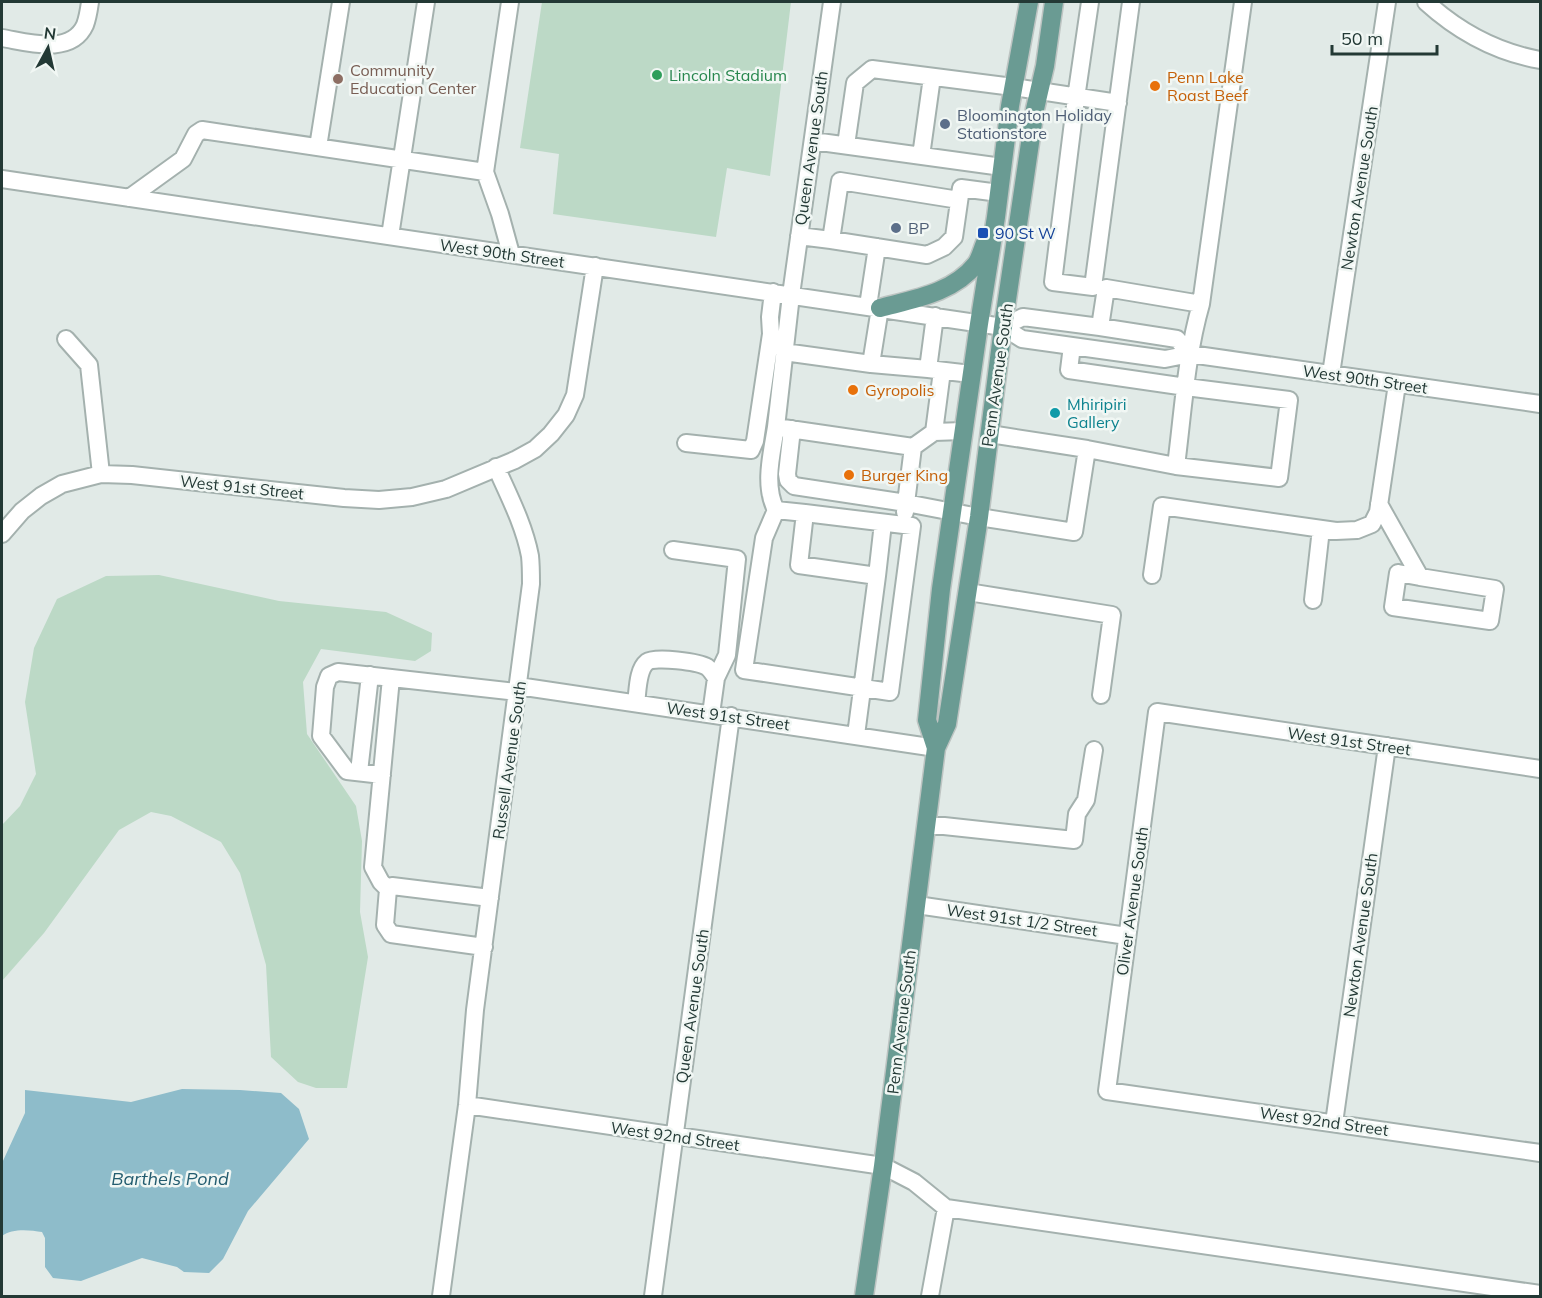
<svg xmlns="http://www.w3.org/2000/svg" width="1542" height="1298" viewBox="0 0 1542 1298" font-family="Mulish,sans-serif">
<rect width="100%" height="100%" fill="#e1eae7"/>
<!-- green -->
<path fill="#bcd9c6" d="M 542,2 L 791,2 L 770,176 L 727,168 L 716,237 L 553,214 L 559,154 L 520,148 Z
M 159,575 L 279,601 L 386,612 L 432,633 L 431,651 L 415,661 L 321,649 L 303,682 L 307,734 L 356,806 L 362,841 L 360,912 L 368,957 L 347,1088 L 316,1088 L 298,1082 L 271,1057 L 266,965 L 240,873 L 221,842 L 171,816 L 151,812 L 119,830 L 44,933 L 2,981 L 2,825 L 20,806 L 36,774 L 25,702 L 34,648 L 57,599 L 106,576 Z"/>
<!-- water -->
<path fill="#8ebcca" d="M 182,1089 L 240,1090 L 281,1093 L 299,1109 L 309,1139 L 248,1211 L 223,1259 L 209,1273 L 184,1272 L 177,1267 L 142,1258 L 81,1281 L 53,1278 L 45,1267 L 45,1238 L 42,1232 C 30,1230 12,1228 2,1236 L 2,1163 L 25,1113 L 25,1090 L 131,1102 Z"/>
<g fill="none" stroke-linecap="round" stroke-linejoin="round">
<!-- minor casing -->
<g stroke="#a4b1ae" stroke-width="20">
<path id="minor" d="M 510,2 L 485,172 L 500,214 L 511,254
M 832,2 L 791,295 L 776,427 L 913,447 L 906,503 L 979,517 L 1074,532 L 1087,449 L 990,434
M 1090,2 L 1076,98 L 1053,282 L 1093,287 L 1131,2
M 1426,2 C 1459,32 1496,52 1540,60
M 2,38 C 27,42 71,56 85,25 C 88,17 89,9 90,2
M 813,141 L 1002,167
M 846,145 L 855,83 L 872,69 L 1013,87 L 1118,103
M 318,147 L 341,2
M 921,156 L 932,77
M 2,179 L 1003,327 L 1022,339 L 1165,359 L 1190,354 L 1540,404
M 129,198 L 183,159 L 196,134 L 202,130 L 485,172
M 959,200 L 840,181 L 831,240 L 927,255 L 944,247 L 954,237 L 961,188 L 999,193
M 390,236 L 426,2
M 799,236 L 831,240
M 868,306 L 877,247
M 935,316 L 928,369 L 971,374
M 1003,327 L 1023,317 L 1100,327 L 1177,339 L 1190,354
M 1100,327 L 1106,288 L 1201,304
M 66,339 L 89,365 L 101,474
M 1072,346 L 1069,370 L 1186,387 L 1289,400 L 1279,478 L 1176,466 L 1087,449
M 784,352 L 871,364 L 880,308
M 871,364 L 928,369
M 1331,374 L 1387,2
M 776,427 C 772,453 763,485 776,510
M 792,429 L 787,474 L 788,480 L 794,486 L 906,503 L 905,512
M 934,432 L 942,371
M 686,443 L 751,450 L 755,441 L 771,334 L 770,317 L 773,292
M 913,447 L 934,432 L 963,431
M 1176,466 C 1183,412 1186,356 1201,304 L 1243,2
M 1379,504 L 1420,577 L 1495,589 L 1490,621 L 1393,607 L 1398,573 L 1420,577
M 805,513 L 776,510 L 764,538 L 744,670 L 890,692 L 912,526 L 805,513 L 799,565 L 877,576 L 856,735
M 2,534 L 22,511 L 41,496 L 62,484 L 101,474 L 132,475 L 344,498 L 379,500 L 412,497 L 446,489 L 515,460 L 535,449 L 551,434 L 566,415 L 575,395 L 595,266
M 673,550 L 737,559 L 727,655 L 716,678 L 711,714
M 1152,575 L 1162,506 L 1336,531 L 1357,530 L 1372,524 L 1378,512 L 1397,384
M 877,576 L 883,523
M 968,592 L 1112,615 L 1101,695
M 1313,600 L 1321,529
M 518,686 L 936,748
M 636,703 C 638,691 637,670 647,662 C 655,656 699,662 707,667 C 710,669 714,675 716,678
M 1540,769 L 1157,712 L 1107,1091 L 1540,1153
M 359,772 L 370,675
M 382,775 L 347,771 L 321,736 L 325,687 L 329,676 L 338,672 L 517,692
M 927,826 L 944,826 L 1074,840 L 1077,814 L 1086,800 L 1094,750
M 388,889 L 381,882 L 373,867 L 391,678
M 917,905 L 1127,936
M 484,947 L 391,934 L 385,925 L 388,889 L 392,886 L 490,898
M 467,1105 L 883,1166 L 914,1182 L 946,1208
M 1334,1123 L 1387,746
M 441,1296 L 467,1105 L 475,1010 L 531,584 C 531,575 531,565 530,556 C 524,525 509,496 496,467
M 653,1296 L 731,716
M 930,1296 L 946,1208 L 1540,1294"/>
</g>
<!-- major casing -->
<g stroke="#bdc4c2" stroke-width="21">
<path id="major" d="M 880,308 C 914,299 953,293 976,264 C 980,259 982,250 985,243
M 936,748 L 927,720 L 941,589 L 979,324 L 996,217 L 1010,106 L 1029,2
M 864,1296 L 883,1166 L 936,748 L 947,724 L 979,517 L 1003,327 L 1035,109 L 1045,66 L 1054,2"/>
</g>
<!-- minor -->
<use href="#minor" stroke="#fff" stroke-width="16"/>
<!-- major -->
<use href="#major" stroke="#6a9b93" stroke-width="18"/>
</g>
<!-- markers -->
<circle fill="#2e9e5b" stroke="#f1f7f4" stroke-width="2" cx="657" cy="75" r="6"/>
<circle fill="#8d6e63" stroke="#f1f7f4" stroke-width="2" cx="338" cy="79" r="6"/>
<g fill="#e8710a" stroke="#f1f7f4" stroke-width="2">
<circle cx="1155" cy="86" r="6"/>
<circle cx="853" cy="390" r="6"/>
<circle cx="849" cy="475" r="6"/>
</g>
<g fill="#5c6f8a" stroke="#f1f7f4" stroke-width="2">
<circle cx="945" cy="124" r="6"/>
<circle cx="896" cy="228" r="6"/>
</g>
<rect fill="#1a4fb4" stroke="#f1f7f4" stroke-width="2" x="977" y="227" width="12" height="12" rx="3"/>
<circle fill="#0f9aa8" stroke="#f1f7f4" stroke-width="2" cx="1055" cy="413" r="6"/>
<g text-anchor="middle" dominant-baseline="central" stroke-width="5" stroke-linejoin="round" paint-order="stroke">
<!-- education labels -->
<g font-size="16" fill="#785e54" stroke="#f1f7f4" text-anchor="start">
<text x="350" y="70">Community<tspan x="350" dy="18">Education Center</tspan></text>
</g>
<!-- leisure labels -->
<g font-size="16" fill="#27864d" stroke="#f1f7f4" text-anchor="start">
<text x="669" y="75">Lincoln Stadium</text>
</g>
<!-- food labels -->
<g font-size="16" fill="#c56008" stroke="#f1f7f4" text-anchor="start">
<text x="1167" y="77">Penn Lake<tspan x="1167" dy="18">Roast Beef</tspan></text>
<text x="865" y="390">Gyropolis</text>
<text x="861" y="475">Burger King</text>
</g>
<!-- service labels -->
<g font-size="16" fill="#4e5e75" stroke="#f1f7f4" text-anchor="start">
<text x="957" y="115">Bloomington Holiday<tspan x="957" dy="18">Stationstore</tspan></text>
<text x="908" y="228">BP</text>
</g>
<!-- street labels -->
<g font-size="16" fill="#233935" stroke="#f1f7f4">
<text transform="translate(811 148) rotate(-82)">Queen Avenue South</text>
<text transform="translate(1359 188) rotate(-81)">Newton Avenue South</text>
<text transform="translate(502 253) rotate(8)">West 90th Street</text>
<text transform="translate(997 375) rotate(-82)">Penn Avenue South</text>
<text transform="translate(1365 379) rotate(8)">West 90th Street</text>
<text transform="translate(242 487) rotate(6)">West 91st Street</text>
<text transform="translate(728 716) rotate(8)">West 91st Street</text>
<text transform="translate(1349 741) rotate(8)">West 91st Street</text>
<text transform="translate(509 760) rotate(-82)">Russell Avenue South</text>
<text transform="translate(1132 901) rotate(-82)">Oliver Avenue South</text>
<text transform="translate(1022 920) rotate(8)">West 91st 1/2 Street</text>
<text transform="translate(1360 935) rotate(-82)">Newton Avenue South</text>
<text transform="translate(692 1006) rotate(-82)">Queen Avenue South</text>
<text transform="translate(901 1022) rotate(-83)">Penn Avenue South</text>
<text transform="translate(1324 1121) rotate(8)">West 92nd Street</text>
<text transform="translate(675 1136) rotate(8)">West 92nd Street</text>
</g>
<!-- transit labels -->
<g font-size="16" fill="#164399" stroke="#f1f7f4" text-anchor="start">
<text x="995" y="233">90 St W</text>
</g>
<!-- culture labels -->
<g font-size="16" fill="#0d838f" stroke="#f1f7f4" text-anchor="start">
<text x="1067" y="404">Mhiripiri<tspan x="1067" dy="18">Gallery</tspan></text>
</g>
<!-- water labels -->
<g font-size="18" font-style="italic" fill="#235c6f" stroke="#f1f7f4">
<text x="170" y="1178">Barthels Pond</text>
</g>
</g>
<!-- border -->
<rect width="1542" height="1298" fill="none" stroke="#233935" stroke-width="6"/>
<!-- north arrow -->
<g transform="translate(48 48) rotate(8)" stroke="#f1f7f4" stroke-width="4.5" paint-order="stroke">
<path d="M0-4.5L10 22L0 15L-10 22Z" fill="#233935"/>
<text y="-9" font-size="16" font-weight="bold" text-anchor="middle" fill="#233935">N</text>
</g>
<!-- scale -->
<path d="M1332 45v9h105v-9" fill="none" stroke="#233935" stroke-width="3"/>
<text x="1341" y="45" font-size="18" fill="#233935" stroke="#f1f7f4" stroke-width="4.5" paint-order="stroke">50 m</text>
</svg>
